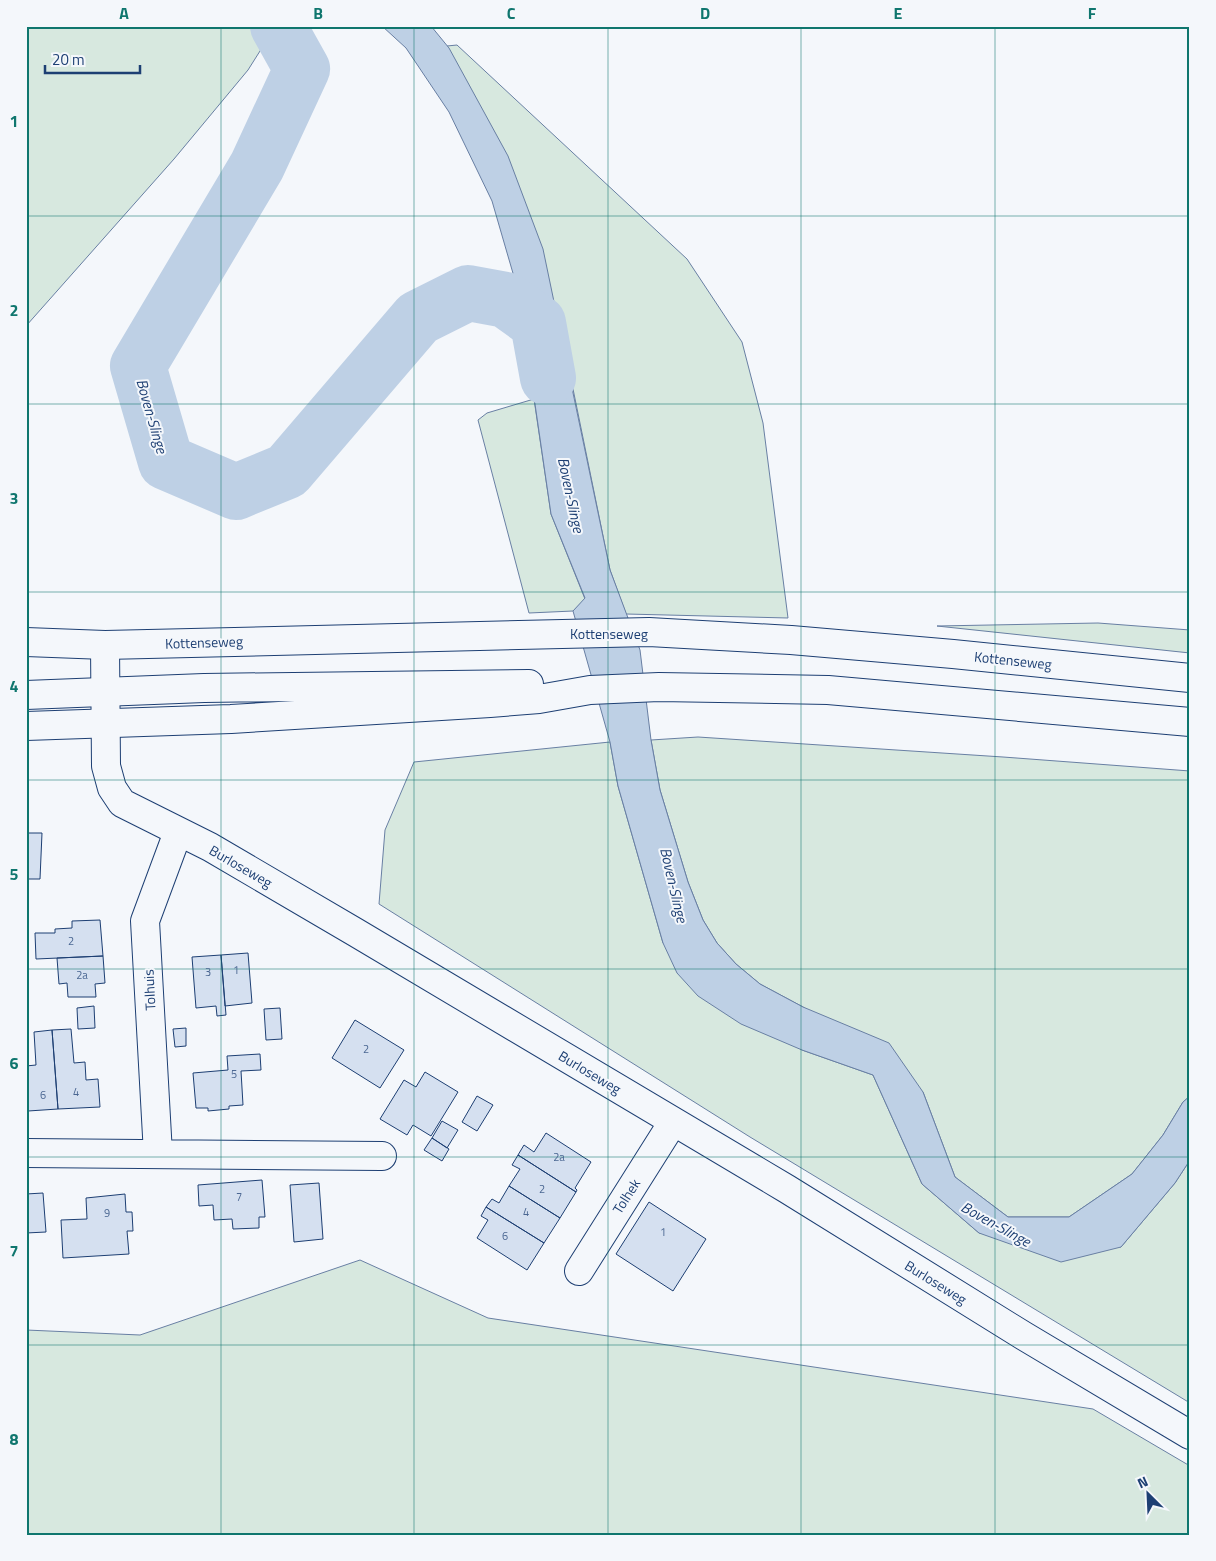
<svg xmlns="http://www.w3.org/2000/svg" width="1216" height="1561" viewBox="0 0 1216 1561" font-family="'Titillium Web',sans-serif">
<rect width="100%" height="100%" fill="#f4f7fb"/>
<!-- green -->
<path fill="#d7e8df" stroke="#687fa3" d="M 26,26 L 269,26 L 272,32 L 248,70 L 174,159 L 26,326 Z
M 457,45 L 687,259 L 742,342 L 763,423 L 788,618 L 626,614 L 610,570 L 572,384 L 447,46 Z
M 534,399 L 551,514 L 585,599 L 573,611 L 529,613 L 478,420 L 487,413 Z
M 1098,623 L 1190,630 L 1190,653 L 937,626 Z
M 698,737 L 1003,757 L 1190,771 L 1190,1096 L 1183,1102 L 1163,1135 L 1132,1174 L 1069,1217 L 1008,1217 L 955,1177 L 923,1092 L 803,1007 L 760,984 L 736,964 L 717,943 L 703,920 L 688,882 L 660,790 L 651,740 Z
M 610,742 L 618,786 L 663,943 L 802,1050 L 873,1075 L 922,1184 L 979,1233 L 1121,1247 L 1175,1183 L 1190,1160 L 1190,1403 L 750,1137 L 379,904 L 385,830 L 414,762 Z
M 360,1260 L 488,1318 L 1093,1409 L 1190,1466 L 1190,1535 L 26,1535 L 26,1330 L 140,1335 Z"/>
<!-- water -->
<path fill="#bed0e5" stroke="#687fa3" d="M 382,26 L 431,26 L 449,48 L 508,156 L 543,249 L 610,570 L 640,650 L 651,740 L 660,790 L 688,882 L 703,920 L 717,943 L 736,964 L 760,984 L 803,1007 L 889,1043 L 923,1092 L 955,1177 L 1008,1217 L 1069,1217 L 1132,1174 L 1163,1135 L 1183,1102 L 1190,1096 L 1190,1160 L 1175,1183 L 1121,1247 L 1061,1262 L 979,1233 L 922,1184 L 873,1075 L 802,1050 L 741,1024 L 698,996 L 677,973 L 663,943 L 618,786 L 610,742 L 573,611 L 585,598 L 551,514 L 519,294 L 492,201 L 449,112 L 406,48 Z"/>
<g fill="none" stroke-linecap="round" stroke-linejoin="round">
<!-- river -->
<path stroke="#bed0e5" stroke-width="56" d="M 278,26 L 302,69 L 257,166 L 138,366 L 166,462 L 236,492 L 287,471 L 418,318 L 468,293 L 506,300 L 538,323 L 548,378"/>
</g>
<!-- building -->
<path fill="#d5e0f0" stroke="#1d3f73" d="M 26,833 L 42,833 L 40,879 L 26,879 Z
M 100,920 L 103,956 L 36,959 L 35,933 L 55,933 L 55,929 L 72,928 L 72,921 Z
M 248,953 L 252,1003 L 225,1006 L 221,955 Z
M 221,955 L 226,1015 L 217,1016 L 216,1006 L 196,1008 L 192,957 Z
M 103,956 L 105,983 L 95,984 L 96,997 L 68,997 L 67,983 L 59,984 L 57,958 Z
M 94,1006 L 95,1028 L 78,1029 L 77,1008 Z
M 280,1008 L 282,1039 L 266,1040 L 264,1009 Z
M 355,1020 L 404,1050 L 380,1088 L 332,1058 Z
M 186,1028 L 186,1046 L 175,1047 L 173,1029 Z
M 71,1029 L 74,1063 L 85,1062 L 86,1080 L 98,1079 L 100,1107 L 58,1109 L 52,1030 Z
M 52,1030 L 58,1109 L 28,1111 L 26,1066 L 36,1065 L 34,1032 Z
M 260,1054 L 261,1070 L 241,1071 L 243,1105 L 229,1106 L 229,1109 L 208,1111 L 208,1108 L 196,1108 L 193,1073 L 228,1070 L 227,1056 Z
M 425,1072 L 458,1092 L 431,1136 L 413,1125 L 407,1135 L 380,1119 L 404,1080 L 416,1087 Z
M 477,1096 L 493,1105 L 477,1131 L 462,1122 Z
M 442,1121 L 458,1130 L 447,1148 L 432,1138 Z
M 546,1133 L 591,1162 L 575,1188 L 577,1190 L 576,1192 L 518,1155 L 524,1145 L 534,1152 Z
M 432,1138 L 449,1149 L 442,1161 L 424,1150 Z
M 518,1155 L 576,1192 L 560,1218 L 509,1186 L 520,1169 L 512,1165 Z
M 262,1180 L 265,1217 L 259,1217 L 259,1228 L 233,1229 L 232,1219 L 214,1220 L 213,1205 L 199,1206 L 198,1185 Z
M 319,1183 L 323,1239 L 294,1242 L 290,1185 Z
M 509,1186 L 560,1218 L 544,1243 L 486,1207 L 492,1199 L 499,1203 Z
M 43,1193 L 46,1232 L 26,1233 L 26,1194 Z
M 125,1194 L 126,1212 L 132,1212 L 133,1231 L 127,1231 L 129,1254 L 63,1258 L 61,1220 L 87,1219 L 86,1198 Z
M 649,1202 L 706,1239 L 673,1291 L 616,1254 Z
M 486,1207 L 544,1243 L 527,1270 L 477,1238 L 488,1220 L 481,1216 Z"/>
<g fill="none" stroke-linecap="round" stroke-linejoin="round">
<!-- minor casing -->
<g stroke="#1d3f73" stroke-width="30">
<path id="minor" d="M 26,642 L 105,645 L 649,632 L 791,640 L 953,654 L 1190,678
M 26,1153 L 382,1156
M 158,1154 L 145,921 L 178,832
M 579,1271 L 673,1122"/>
</g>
<!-- tertiary casing -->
<g stroke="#1d3f73" stroke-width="30">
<path id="tertiary" d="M 105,645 L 106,766 L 112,788 L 122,803 L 210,847 L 355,932 L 787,1189 L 1024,1336 L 1190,1435"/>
</g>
<!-- primary casing -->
<g stroke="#1d3f73" stroke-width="30">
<path id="primary" d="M 26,695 L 204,688 L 529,684
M 26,726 L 231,719 L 490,703 L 539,699 L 590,690 L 659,687 L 828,690 L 1190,722"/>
</g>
<!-- minor -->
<use href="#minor" stroke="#f4f7fb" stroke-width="28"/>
<!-- tertiary -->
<use href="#tertiary" stroke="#f4f7fb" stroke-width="28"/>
<!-- primary -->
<use href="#primary" stroke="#f4f7fb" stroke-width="28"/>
</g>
<!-- grid -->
<path fill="none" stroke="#0f766e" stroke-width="1" stroke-opacity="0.55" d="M 221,26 L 221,1535M 414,26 L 414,1535M 608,26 L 608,1535M 801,26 L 801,1535M 995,26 L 995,1535M 26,216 L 1190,216M 26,404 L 1190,404M 26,592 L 1190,592M 26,780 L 1190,780M 26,969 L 1190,969M 26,1157 L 1190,1157M 26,1345 L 1190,1345"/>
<g text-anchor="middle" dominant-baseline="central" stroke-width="4" stroke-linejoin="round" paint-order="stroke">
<!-- number labels -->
<g font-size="11" fill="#4b6792">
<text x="71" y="941">2</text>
<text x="236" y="970">1</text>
<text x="208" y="972">3</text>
<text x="82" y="975">2a</text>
<text x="366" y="1049">2</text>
<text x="234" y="1074">5</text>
<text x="76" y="1092">4</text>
<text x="43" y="1095">6</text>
<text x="559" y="1157">2a</text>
<text x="542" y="1189">2</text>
<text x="239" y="1197">7</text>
<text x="526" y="1212">4</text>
<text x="107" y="1213">9</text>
<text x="663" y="1232">1</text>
<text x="505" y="1236">6</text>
</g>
<!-- street labels -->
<g font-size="14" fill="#1d3f73" stroke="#f4f7fb">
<text x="609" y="633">Kottenseweg</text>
<text transform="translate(204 642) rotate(-2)">Kottenseweg</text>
<text transform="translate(1013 660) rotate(6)">Kottenseweg</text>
<text transform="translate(241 866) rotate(30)">Burloseweg</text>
<text transform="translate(149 990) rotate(-93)">Tolhuis</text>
<text transform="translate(590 1072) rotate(31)">Burloseweg</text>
<text transform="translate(626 1196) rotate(-58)">Tolhek</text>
<text transform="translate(936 1282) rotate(32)">Burloseweg</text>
</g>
<!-- water labels -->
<g font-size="15" font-style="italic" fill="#1d3f73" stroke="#f4f7fb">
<text transform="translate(152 416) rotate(74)">Boven-Slinge</text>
<text transform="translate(571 495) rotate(78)">Boven-Slinge</text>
<text transform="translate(674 885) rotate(77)">Boven-Slinge</text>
<text transform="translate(996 1224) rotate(29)">Boven-Slinge</text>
</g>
</g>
<!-- border -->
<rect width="1216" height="1561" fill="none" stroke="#f4f7fb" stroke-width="55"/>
<!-- north arrow -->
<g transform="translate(1148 1494) rotate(336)" stroke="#f4f7fb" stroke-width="4" paint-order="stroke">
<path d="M0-4L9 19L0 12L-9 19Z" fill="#1d3f73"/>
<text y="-8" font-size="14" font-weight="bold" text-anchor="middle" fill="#1d3f73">N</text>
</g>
<!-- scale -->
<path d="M45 65v8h95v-8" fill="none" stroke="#1d3f73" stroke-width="2.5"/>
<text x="52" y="65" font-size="15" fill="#1d3f73" stroke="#f4f7fb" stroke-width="4" paint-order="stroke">20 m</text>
<rect x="28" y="28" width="1160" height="1506" fill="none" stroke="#0f766e" stroke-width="2"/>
<g font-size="16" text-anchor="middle" font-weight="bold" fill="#0f766e">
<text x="124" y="19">A</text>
<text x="318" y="19">B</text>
<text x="511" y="19">C</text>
<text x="705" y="19">D</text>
<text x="898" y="19">E</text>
<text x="1092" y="19">F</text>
<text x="14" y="127">1</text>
<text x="14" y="316">2</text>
<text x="14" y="504">3</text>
<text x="14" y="692">4</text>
<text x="14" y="880">5</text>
<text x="14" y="1069">6</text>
<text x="14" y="1257">7</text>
<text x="14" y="1445">8</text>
</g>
</svg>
